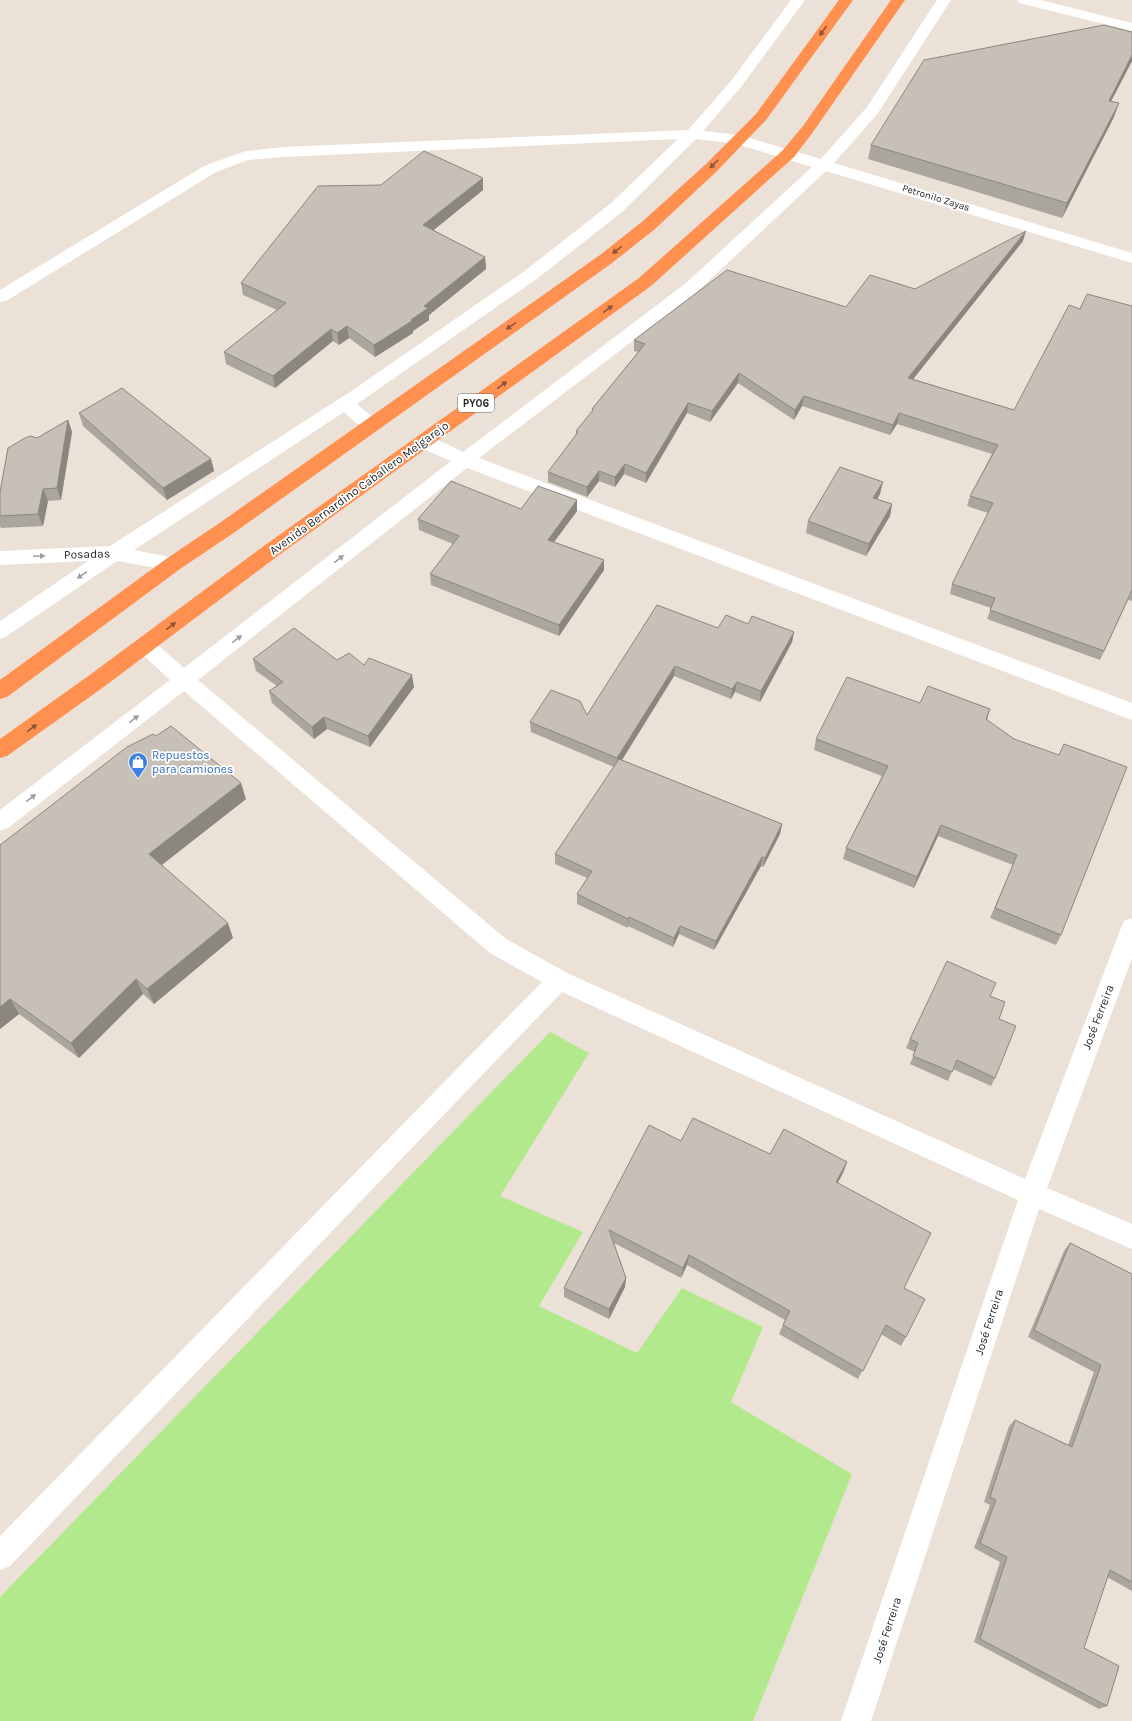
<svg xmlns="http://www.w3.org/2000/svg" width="1132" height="1721" viewBox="0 0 1132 1721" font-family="Karla,sans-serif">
<rect width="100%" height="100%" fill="#ece1d7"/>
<!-- green -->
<path fill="#b2e98d" d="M 550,1032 L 589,1053 L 500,1196 L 583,1232 L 539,1306 L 637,1353 L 682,1288 L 763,1327 L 731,1402 L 852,1474 L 753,1721 L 0,1721 L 0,1597 Z"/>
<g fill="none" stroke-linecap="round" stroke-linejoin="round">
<!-- minor -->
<path fill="#fff" fill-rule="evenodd" d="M 791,0 L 805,0 L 741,87 L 703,131 L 739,135 L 821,159 L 867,107 L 937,0 L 951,0 L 878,113 L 834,163 L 1132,253 L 1132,263 L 826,171 L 698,291 L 479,458 L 1132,703 L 1132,720 L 467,468 L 198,680 L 506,939 L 567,973 L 1025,1179 L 1121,928 L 1124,921 L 1132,918 L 1132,958 L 1047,1188 L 1132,1224 L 1132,1249 L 1039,1209 L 871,1721 L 841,1721 L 1018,1200 L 562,992 L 10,1566 L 0,1570 L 0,1536 L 542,982 L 490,953 L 184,691 L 8,828 L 0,831 L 0,810 L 170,680 L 138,650 L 135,645 L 138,640 L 145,637 L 152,640 L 184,668 L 451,461 L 416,446 L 413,442 L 416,438 C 430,433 450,446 463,452 L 686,283 L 812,167 L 737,144 L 696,139 L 622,212 L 538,278 L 357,404 L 377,421 L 380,425 L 377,429 C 364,433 354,421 344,412 L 134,550 L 180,559 L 183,564 L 180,569 L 173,571 L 117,561 L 7,636 L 0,639 L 0,621 L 88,561 L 0,565 L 0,551 L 110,546 L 350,392 L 526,270 L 610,204 L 678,139 L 283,157 L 248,160 L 216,172 L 6,301 L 0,302 L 0,290 L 204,166 L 246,151 L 283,147 L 688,130 L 731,81 Z
M 1017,0 L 1041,0 L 1132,23 L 1132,31 L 1019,3 Z"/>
<!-- highway -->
<path fill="#ff904f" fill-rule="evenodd" d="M 839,0 L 853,0 L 766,120 L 717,171 L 655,229 L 612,263 L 235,532 L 180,569 L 7,697 L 0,699 L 0,680 L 166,559 L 221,522 L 600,255 L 643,221 L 705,165 L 756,114 Z
M 891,0 L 905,0 L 813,132 L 794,157 L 651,286 L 275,558 L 105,686 L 7,756 L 0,758 L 0,739 L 91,674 L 261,548 L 639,278 L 782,151 L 803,126 Z"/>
</g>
<!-- wall -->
<path fill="#aaa59d" d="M 1132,61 L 1111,101 L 1114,117 L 1062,218 L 868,159 L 871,145 Z
M 483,178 L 483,190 L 433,230 L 485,257 L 486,269 L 429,315 L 429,320 L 413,331 L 413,333 L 375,357 L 349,338 L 339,345 L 333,341 L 275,388 L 226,364 L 224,352 L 277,310 L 243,295 L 241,283 L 381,185 Z
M 1023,241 L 913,379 L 1014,410 L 1080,309 L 1132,306 L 1132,601 L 1128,600 L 1100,660 L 987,619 L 991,608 L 950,594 L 952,584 L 988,513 L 967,506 L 970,496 L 992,454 L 897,424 L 890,435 L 802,406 L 794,420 L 738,383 L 710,422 L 687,413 L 646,483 L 624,474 L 615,487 L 599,481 L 587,497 L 548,482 L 548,472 L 576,436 L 576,431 L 592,412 L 592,409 L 638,352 L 634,351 L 634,340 L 846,307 L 915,289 Z
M 79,413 L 211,459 L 214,471 L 167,500 L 83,426 Z
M 68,420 L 72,432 L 61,500 L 48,501 L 43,526 L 1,528 L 0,526 L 0,492 L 37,438 Z
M 880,494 L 877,499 L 892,504 L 890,516 L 866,556 L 806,533 L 808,521 Z
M 577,500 L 577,511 L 554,542 L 604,560 L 604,570 L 559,636 L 431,585 L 430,574 L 453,544 L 419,530 L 418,519 L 521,509 Z
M 748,624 L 794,632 L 792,642 L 760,702 L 735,692 L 731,699 L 674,676 L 622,760 L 782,824 L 780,834 L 763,867 L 761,866 L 714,950 L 679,934 L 673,947 L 628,926 L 628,928 L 577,904 L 577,894 L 587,878 L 555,864 L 555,854 L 614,767 L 531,732 L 530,722 L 587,715 L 718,628 Z
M 253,659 L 337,660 L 364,665 L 414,687 L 370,747 L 327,729 L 314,739 L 272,703 L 269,691 L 277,686 L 256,671 Z
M 920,703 L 990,709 L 987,720 L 1061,935 L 1056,945 L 990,918 L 1013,865 L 938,836 L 914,888 L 843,859 L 846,848 L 882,776 L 814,750 L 816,739 Z
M 156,736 L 246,799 L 162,865 L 233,938 L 154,1004 L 143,994 L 79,1058 L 19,1014 L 0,1029 L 0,845 Z
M 990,996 L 999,1019 L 995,1078 L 991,1086 L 953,1069 L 948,1081 L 910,1064 L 915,1052 L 906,1048 L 910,1039 Z
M 681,1141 L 770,1154 L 847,1162 L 843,1173 L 837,1183 L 904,1288 L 906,1337 L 901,1346 L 881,1334 L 858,1379 L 779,1334 L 785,1320 L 687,1265 L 681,1278 L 614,1243 L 626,1278 L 625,1287 L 609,1319 L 564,1297 L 564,1288 Z
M 1070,1243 L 1132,1274 L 1132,1591 L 1107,1577 L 1084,1648 L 1107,1706 L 1099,1709 L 974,1642 L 1000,1562 L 974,1548 L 990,1505 L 984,1502 L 1009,1426 L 1015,1420 L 1068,1445 L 1094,1372 L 1028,1337 L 1064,1251 Z"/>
<!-- shaded-wall -->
<path fill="#8b867f" d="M 1132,55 L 1132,61 L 1104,115 L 1109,101 Z
M 1119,103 L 1114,117 L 1062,218 L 1067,203 Z
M 483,178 L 483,190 L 424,238 L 423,225 Z
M 1026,231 L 1023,241 L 906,388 L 908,378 Z
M 485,257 L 486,269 L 429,315 L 429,320 L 413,331 L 413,333 L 375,357 L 374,345 L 411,320 L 424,306 Z
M 347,326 L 349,338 L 339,345 L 337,333 Z
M 331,329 L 333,341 L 275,388 L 273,376 Z
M 739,373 L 738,383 L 710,422 L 712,411 Z
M 804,396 L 802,406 L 794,420 L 795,410 Z
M 688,403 L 687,413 L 646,483 L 646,473 Z
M 899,413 L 897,424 L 890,435 L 893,425 Z
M 68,420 L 72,432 L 61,500 L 57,488 Z
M 211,459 L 214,471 L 167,500 L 163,488 Z
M 625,464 L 624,474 L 615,487 L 615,477 Z
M 599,471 L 599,481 L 587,497 L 587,487 Z
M 883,482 L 880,494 L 871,510 L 873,498 Z
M 43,489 L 48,501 L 43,526 L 38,514 Z
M 577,500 L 577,511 L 548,550 L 548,540 Z
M 892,504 L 890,516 L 866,556 L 869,544 Z
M 604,560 L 604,570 L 559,636 L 559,625 Z
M 794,632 L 792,642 L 760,702 L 761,691 Z
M 675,666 L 674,676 L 617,768 L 617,758 Z
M 412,675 L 414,687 L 370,747 L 368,736 Z
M 737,682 L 735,692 L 731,699 L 732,689 Z
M 324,717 L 327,729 L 314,739 L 312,727 Z
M 241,783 L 246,799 L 155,870 L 149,854 Z
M 782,824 L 780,834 L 763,867 L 765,858 Z
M 941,825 L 938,836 L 914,888 L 917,877 Z
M 762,857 L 761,866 L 714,950 L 716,941 Z
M 629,917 L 628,926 L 628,928 L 628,919 Z
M 228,923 L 233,938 L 154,1004 L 147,989 Z
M 680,926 L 679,934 L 673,947 L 674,938 Z
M 136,979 L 143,994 L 79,1058 L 71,1043 Z
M 10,999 L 19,1014 L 0,1029 L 0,1007 Z
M 847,1162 L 843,1173 L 832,1194 L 836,1182 Z
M 689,1255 L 687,1265 L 681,1278 L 683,1268 Z
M 626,1278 L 625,1287 L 609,1319 L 609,1309 Z"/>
<!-- building -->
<path fill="#c6c0b6" stroke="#8b867f" d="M 1104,25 L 1132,32 L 1132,55 L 1109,101 L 1119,103 L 1067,203 L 871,145 L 924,60 Z
M 424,151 L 483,178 L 423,225 L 485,257 L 424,306 L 428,308 L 411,320 L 412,321 L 374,345 L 347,326 L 337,333 L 331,329 L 273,376 L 224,352 L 286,303 L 241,283 L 318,186 L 381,185 Z
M 1026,231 L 908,378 L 1014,410 L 1069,305 L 1080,309 L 1087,294 L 1132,306 L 1132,590 L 1104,651 L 990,610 L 995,598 L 952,584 L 993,503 L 970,496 L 998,445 L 899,413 L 893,425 L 804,396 L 795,410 L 739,373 L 712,411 L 688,403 L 646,473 L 625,464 L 615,477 L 599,471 L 587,487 L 548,472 L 578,432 L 576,431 L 593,410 L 592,409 L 645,344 L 634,340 L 727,270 L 846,307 L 870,275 L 915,289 Z
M 122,388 L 211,459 L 163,488 L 79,413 Z
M 68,420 L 57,488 L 43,489 L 38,514 L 0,516 L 0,492 L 8,448 L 25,438 L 31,436 L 37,438 Z
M 840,467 L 883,482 L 873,498 L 892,504 L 869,544 L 808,521 Z
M 451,481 L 521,509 L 538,486 L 577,500 L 548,540 L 604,560 L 559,625 L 430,574 L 459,536 L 418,519 Z
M 657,605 L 718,628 L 726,615 L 748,624 L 752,616 L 794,632 L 761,691 L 737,682 L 732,689 L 675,666 L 617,758 L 530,722 L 551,690 L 580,701 L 587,715 Z
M 294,628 L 337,660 L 349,653 L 364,665 L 369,658 L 412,675 L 368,736 L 324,717 L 312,727 L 269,691 L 283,682 L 253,659 Z
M 847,677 L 920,703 L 928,686 L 990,709 L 986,719 L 1014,739 L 1059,755 L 1064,744 L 1127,767 L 1061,935 L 995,908 L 1017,855 L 941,825 L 917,877 L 846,848 L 888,766 L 816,739 Z
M 171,726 L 241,783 L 149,854 L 228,923 L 147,989 L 136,979 L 71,1043 L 10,999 L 0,1007 L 0,845 L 127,747 L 153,734 L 156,736 Z
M 619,759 L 782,824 L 765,858 L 762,857 L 716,941 L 680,926 L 674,938 L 629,917 L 628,919 L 577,894 L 592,871 L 555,854 Z
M 947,961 L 996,983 L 990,996 L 1005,1002 L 999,1019 L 1016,1026 L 995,1078 L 957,1060 L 952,1072 L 913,1056 L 918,1043 L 910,1039 Z
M 693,1118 L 770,1154 L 784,1129 L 847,1162 L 836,1182 L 931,1233 L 904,1288 L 925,1299 L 906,1337 L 886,1325 L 863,1371 L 783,1325 L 790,1311 L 689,1255 L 683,1268 L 609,1230 L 626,1278 L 609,1309 L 564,1288 L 649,1125 L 681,1141 Z
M 1070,1243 L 1132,1274 L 1132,1582 L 1110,1570 L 1084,1648 L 1119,1666 L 1107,1706 L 980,1639 L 1007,1557 L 980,1543 L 996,1500 L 990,1497 L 1015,1420 L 1072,1447 L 1101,1365 L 1034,1330 Z"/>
<!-- one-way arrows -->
<defs><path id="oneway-solid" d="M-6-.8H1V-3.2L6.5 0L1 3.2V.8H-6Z"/></defs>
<g fill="#885639">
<use href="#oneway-solid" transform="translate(823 31) rotate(126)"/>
<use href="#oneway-solid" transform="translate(714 164) rotate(136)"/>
<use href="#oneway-solid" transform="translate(617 250) rotate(142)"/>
<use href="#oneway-solid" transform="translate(608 309) rotate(-36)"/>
<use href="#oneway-solid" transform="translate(511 326) rotate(145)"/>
<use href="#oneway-solid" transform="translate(502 385) rotate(-36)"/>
<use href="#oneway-solid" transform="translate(171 626) rotate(-37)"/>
<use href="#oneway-solid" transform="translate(32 728) rotate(-36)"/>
</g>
<g fill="#9e9e9e">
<use href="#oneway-solid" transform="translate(39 556) rotate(-3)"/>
<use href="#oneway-solid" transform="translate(339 559) rotate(-38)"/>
<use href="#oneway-solid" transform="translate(82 575) rotate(146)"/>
<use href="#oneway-solid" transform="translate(237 639) rotate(-38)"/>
<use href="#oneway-solid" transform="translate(134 719) rotate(-38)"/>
<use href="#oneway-solid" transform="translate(31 798) rotate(-38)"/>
</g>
<!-- icons -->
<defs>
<g id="shop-pin" transform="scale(1)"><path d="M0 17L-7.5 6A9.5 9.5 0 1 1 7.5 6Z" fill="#3f7fe0" stroke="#fff"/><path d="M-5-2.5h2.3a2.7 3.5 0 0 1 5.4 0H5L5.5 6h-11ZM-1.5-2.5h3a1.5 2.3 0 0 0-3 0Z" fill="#fff"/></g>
</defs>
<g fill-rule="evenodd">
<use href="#shop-pin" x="138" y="762"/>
</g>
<g text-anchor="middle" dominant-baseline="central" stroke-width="3.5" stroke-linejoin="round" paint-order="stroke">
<!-- far-street labels -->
<g font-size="10" fill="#272727" stroke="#fff">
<text transform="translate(936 198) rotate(17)">Petronilo Zayas</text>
</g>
<!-- shield labels -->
<rect fill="#fff" stroke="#686868" stroke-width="1" x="458" y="394" width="36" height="18" rx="3"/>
<g font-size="11" font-weight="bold" fill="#272727">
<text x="476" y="403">PY06</text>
</g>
<!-- street labels -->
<g font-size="12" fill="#272727" stroke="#fff">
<text transform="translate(359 488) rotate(-36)">Avenida Bernardino Caballero Melgarejo</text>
<text transform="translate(87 554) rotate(-2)">Posadas</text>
<text transform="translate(1098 1017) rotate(-69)">José Ferreira</text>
<text transform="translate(989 1322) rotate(-72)">José Ferreira</text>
<text transform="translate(887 1630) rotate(-72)">José Ferreira</text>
</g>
<!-- shop labels -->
<g font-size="12" fill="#366cbe" stroke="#fff" text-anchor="start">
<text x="152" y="755">Repuestos<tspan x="152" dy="14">para camiones</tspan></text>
</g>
</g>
</svg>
